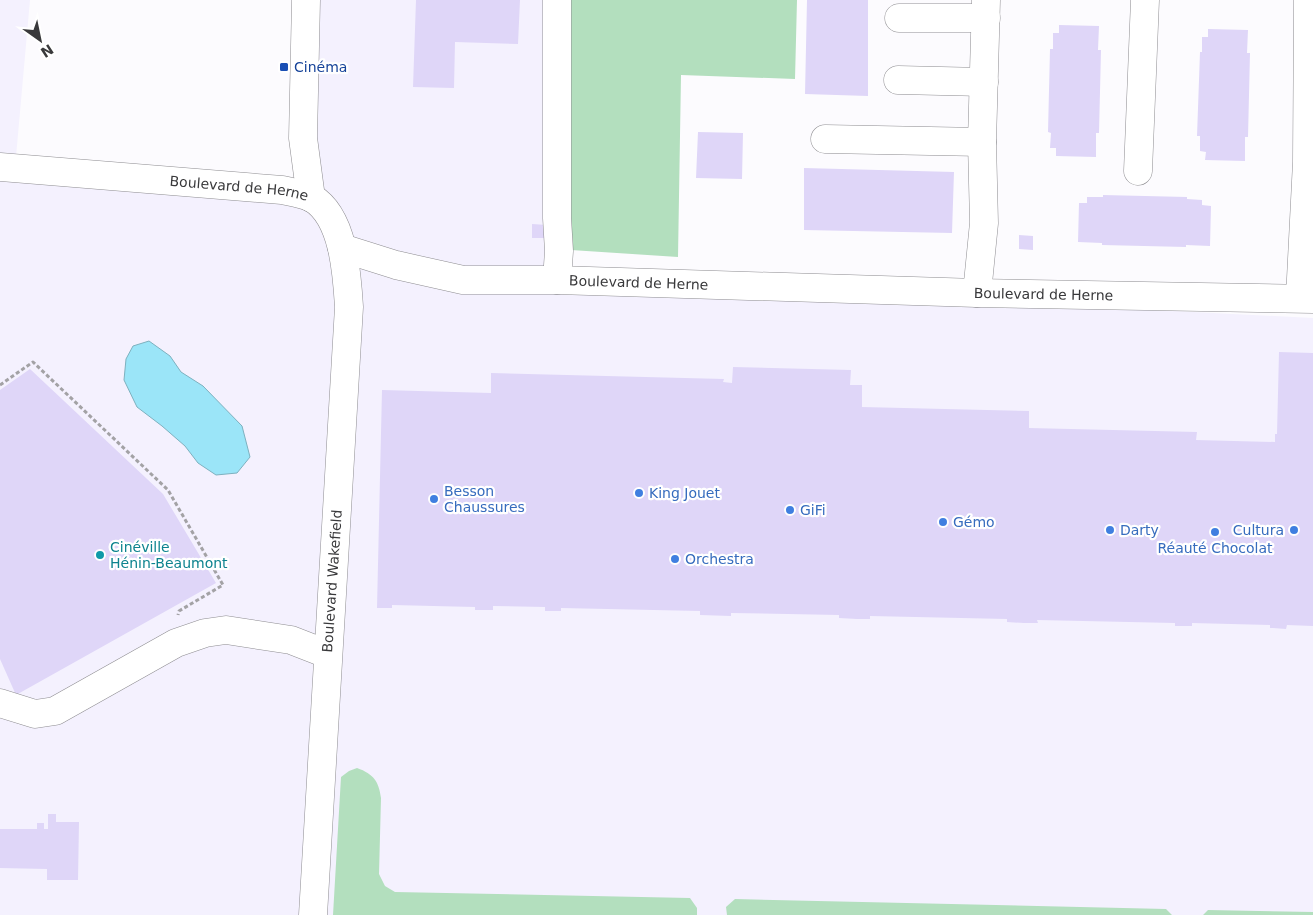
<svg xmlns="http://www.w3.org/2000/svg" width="1313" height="915" viewBox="0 0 1313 915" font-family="'DejaVu Sans',sans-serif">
<rect width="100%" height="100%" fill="#fcfbfe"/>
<!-- built -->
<path fill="#f4f1fe" d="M 0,0 L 30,0 L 15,168 L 311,198 L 306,0 L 557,0 L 557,280 L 1313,318 L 1313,915 L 0,915 Z"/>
<!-- green -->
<path fill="#b3dfbe" d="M 565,0 L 797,0 L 795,79 L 681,75 L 678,257 L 571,250 Z
M 357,768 C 374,774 379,782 381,798 L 379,874 L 385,886 L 395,892 L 690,898 L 697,908 L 697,915 L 333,915 L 341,777 L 349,771 Z
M 735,899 L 1166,909 L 1172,915 L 727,915 L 726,907 Z
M 1208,910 L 1313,912 L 1313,915 L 1203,915 Z"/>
<!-- water -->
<path fill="#9be5f8" stroke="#7eb1bf" d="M 149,341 L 170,356 L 181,372 L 203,386 L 242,426 L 250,457 L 237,473 L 216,475 L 198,463 L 185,446 L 162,426 L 137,407 L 124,380 L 126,359 L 133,346 Z"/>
<!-- building -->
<path fill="#dfd6f8" d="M 416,0 L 520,0 L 518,44 L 455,42 L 454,88 L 413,87 Z
M 807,0 L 868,0 L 868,96 L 805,94 Z
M 1059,25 L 1099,26 L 1098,50 L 1101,50 L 1099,133 L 1096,133 L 1096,157 L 1056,156 L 1056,148 L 1050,148 L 1051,133 L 1048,132 L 1050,49 L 1053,49 L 1053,33 L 1059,33 Z
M 1208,29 L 1248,30 L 1247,53 L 1250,53 L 1248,137 L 1245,137 L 1245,161 L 1205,160 L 1206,152 L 1200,151 L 1200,136 L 1197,136 L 1200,52 L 1202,52 L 1202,37 L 1208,37 Z
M 698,132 L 743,133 L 742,179 L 696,178 Z
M 804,168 L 954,172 L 952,233 L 804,230 Z
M 1103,195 L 1187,197 L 1187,199 L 1202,200 L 1202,205 L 1211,206 L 1210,246 L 1186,245 L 1186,247 L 1102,245 L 1102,243 L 1078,242 L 1079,203 L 1087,203 L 1087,197 L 1103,197 Z
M 532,224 L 547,225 L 547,238 L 532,238 Z
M 1019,235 L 1033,236 L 1033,250 L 1019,249 Z
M 1279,352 L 1313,353 L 1313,626 L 1287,625 L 1286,629 L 1273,628 L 1270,628 L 1270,625 L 1192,623 L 1192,626 L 1175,626 L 1175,623 L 1037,620 L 1038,623 L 1024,623 L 1007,622 L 1007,619 L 870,616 L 870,619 L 857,619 L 839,618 L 839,615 L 731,613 L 731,616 L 700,615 L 700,611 L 561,608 L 561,611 L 545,611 L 545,607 L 493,606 L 493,610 L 475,610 L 475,607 L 392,605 L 392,608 L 377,608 L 382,390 L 491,393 L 491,373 L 724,379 L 723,382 L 732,383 L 733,367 L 851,370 L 850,385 L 862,385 L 862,407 L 1029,411 L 1029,428 L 1197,432 L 1196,440 L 1275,442 L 1275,434 L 1277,434 Z
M 30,369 L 163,494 L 216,583 L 16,695 L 0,659 L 0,390 Z
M 48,814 L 56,814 L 56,822 L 79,822 L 78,880 L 47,880 L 47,869 L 0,868 L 0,829 L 37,829 L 37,823 L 44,823 L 44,829 L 48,829 Z"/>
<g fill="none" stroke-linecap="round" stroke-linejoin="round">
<!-- minor casing -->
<g stroke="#8e8d91" stroke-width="29">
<g id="minor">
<path d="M 306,0 L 303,138 L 311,198"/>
<path d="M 557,0 L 557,218 L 559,251 L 557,280"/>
<path d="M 899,18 L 986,18"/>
<path d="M 898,80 L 984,82"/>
<path d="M 825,139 L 982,142"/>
<path id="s1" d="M 0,167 L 282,190 C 291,192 304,194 312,198 C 344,217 347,275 349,307 L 313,915"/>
<path d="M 1138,171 L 1145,0"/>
<path id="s2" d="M 342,248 L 396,265 L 463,280 L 557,280 L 977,293 L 1313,299"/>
<path d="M 977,293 L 984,223 L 982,142 L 986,0"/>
<path d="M 1300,298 L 1307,162 L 1308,0"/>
<path d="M 0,703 L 35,714 L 55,711 L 176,643 L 205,633 L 226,630 L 291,640 L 327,654"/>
</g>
</g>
<!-- path -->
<path stroke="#a3a2a5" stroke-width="3" stroke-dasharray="4 2.5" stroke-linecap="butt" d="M 0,385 L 33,362 L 168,490 L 223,585 L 179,611 L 178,615"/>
<!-- minor -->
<use href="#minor" stroke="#fff" stroke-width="28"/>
</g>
<!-- markers -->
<rect fill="#1a4fb4" stroke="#fff" stroke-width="2" x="279" y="62" width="10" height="10" rx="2.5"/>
<g fill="#3f7fe0" stroke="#fff" stroke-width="2">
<circle cx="639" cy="493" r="5"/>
<circle cx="434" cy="499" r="5"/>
<circle cx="790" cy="510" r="5"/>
<circle cx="943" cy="522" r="5"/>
<circle cx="1110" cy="530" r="5"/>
<circle cx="1294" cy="530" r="5"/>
<circle cx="1215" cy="532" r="5"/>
<circle cx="675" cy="559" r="5"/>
</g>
<circle fill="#0f9aa8" stroke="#fff" stroke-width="2" cx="100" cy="555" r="5"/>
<g text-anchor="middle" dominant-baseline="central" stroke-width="4.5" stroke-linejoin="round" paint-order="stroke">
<!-- transit labels -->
<g font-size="14" fill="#164399" stroke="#fff" text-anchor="start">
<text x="294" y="67">Cinéma</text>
</g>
<!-- street labels -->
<g font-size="14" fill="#39393b" stroke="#fff">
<text stroke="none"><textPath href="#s1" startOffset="240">Boulevard de Herne</textPath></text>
<text stroke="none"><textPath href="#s2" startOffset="301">Boulevard de Herne</textPath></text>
<text stroke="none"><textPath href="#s2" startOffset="706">Boulevard de Herne</textPath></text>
<text transform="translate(332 581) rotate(-86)">Boulevard Wakefield</text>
</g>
<!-- shop labels -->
<g font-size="14" fill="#366cbe" stroke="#fff" text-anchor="start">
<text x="444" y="491">Besson<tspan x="444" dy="16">Chaussures</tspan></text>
<text x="649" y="493">King Jouet</text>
<text x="800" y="510">GiFi</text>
<text x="953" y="522">Gémo</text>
<text x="1120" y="530">Darty</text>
<text x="1284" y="530" text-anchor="end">Cultura</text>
<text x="1215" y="548" text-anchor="middle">Réauté Chocolat</text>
<text x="685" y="559">Orchestra</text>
</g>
<!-- culture labels -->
<g font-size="14" fill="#0d838f" stroke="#fff" text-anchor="start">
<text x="110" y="547">Cinéville<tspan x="110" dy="16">Hénin-Beaumont</tspan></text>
</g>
</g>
<!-- north arrow -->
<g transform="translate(40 40) rotate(147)" stroke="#ffffff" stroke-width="4" paint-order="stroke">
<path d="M0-4L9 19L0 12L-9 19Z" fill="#39393b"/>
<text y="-8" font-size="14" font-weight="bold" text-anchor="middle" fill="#39393b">N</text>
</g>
</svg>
